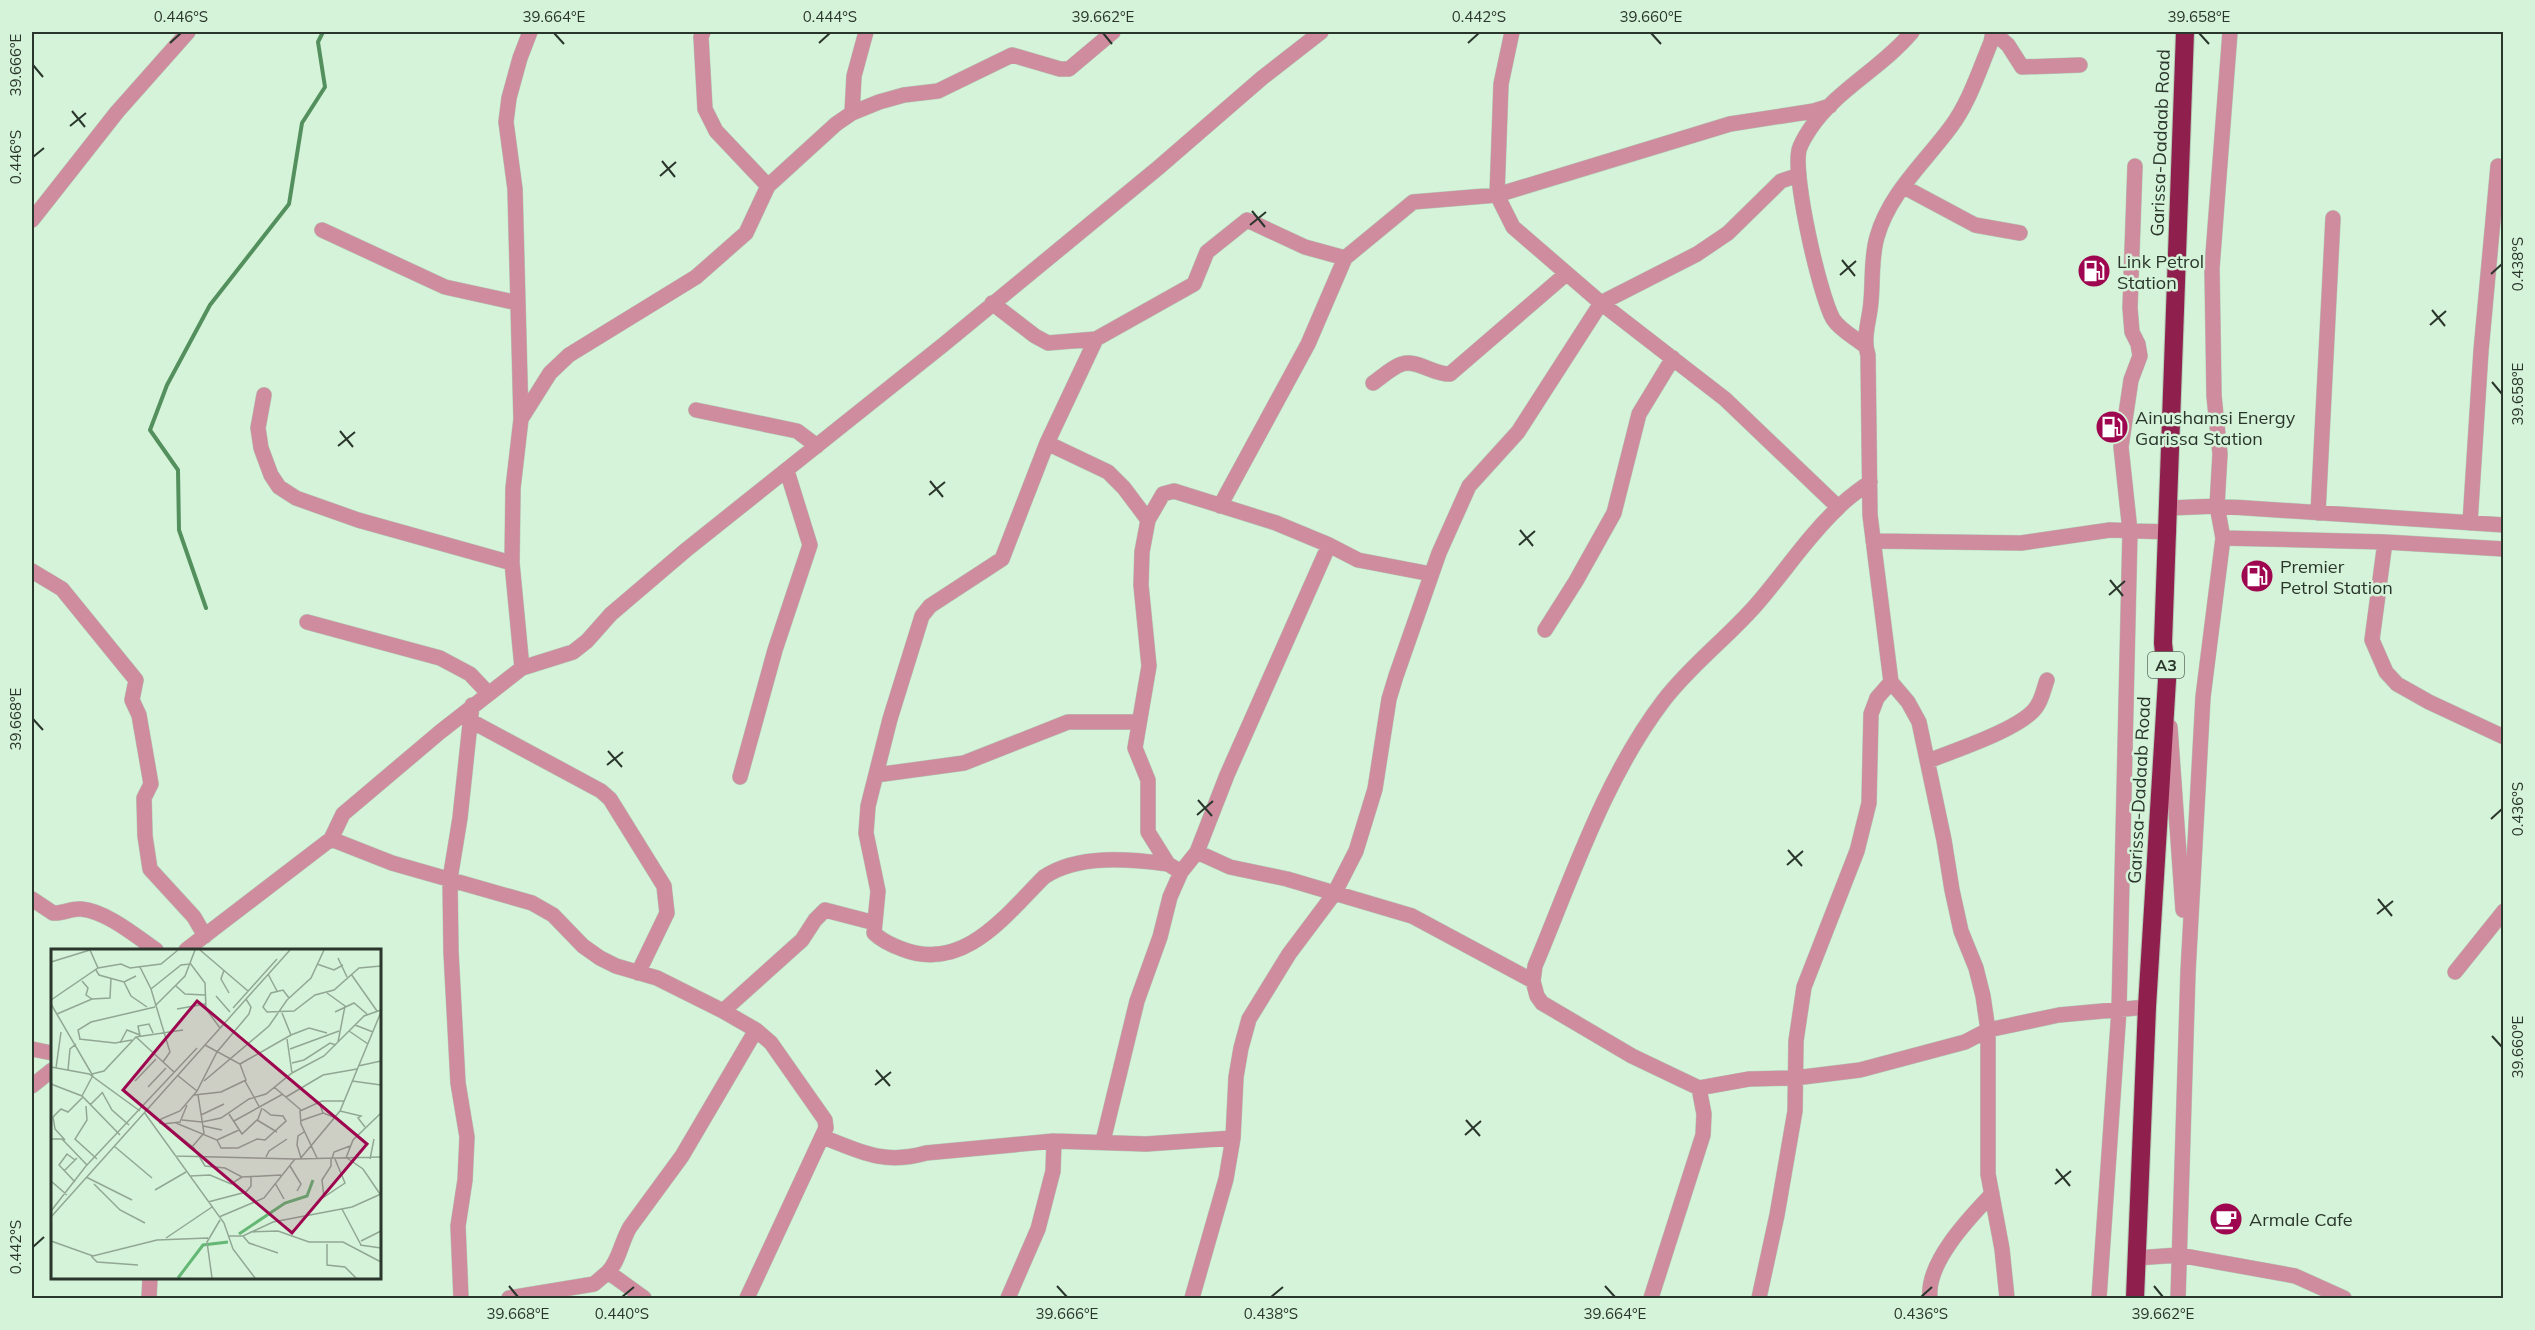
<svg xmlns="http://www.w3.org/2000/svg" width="2535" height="1330" viewBox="0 0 2535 1330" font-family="Mulish,sans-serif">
<rect width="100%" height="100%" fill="#d5f3d9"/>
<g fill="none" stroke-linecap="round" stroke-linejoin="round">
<!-- stream -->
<path stroke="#53905e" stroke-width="4" d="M 206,608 L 179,530 L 178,470 L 150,430 L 167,385 L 210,305 L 289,204 L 302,123 L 325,87 L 318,42 L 323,32"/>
<!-- street casing -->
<g stroke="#b3cdb6" stroke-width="16">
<path id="street" d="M 703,32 L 701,37 L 705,109 L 716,131 L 768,186
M 1512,32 L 1501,84 L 1497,195 L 1513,227 L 1601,303 L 1725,399 L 1838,507
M 1993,32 L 1991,42 C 1979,71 1969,103 1950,128 C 1924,163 1889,194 1877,237 C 1871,257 1873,281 1871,301 C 1870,319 1862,338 1868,355 L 1870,515 L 1891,682 L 1908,702 L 1919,722 L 1944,840 L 1952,890 L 1961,931 L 1976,968 L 1983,996 L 1988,1030 L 1988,1174 L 2002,1249 L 2007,1298
M 1993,32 L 2008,45 L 2022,67 L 2080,65
M 852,113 L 854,76 L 866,32
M 1904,187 L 1975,225 L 2020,233
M 32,220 L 117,112 L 188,32
M 322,230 L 445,287 L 518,303
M 992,303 L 1035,336 L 1048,343 L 1096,339
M 1864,345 C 1854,337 1840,330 1833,319 C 1819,293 1793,177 1799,150 C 1801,143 1806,135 1810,129 C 1836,90 1882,68 1912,32
M 1373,383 C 1382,377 1392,367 1402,364 C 1417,359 1434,375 1450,374 L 1566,274
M 264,395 L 258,428 L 261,448 L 271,475 L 279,487 L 296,498 L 358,520 L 512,563
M 696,410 L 797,431 L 817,446
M 521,419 L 550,373 L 569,355 L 696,277 L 746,233 L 768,186 L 836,124 L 852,113 L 879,102 L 904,95 L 938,91 L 1012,55 L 1060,69 L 1069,69 L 1113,32
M 1047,443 L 1108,472 L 1124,488 L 1148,520
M 1870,482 C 1859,490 1847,498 1838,508 C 1807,537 1784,573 1756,605 C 1726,639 1691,665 1664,700 C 1605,777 1572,878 1535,966 L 1533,981 L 1537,996 L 1542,1003 L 1632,1056 L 1699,1088 L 1749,1079 L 1795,1078 L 1860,1070 L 1965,1042 L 1988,1030 L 2059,1015 L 2147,1007
M 1220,506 L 1308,344 L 1345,258
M 2170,508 L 2217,506 L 2504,525
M 2318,513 L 2333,218
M 2470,523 L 2481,351 L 2498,166
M 2223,538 L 2385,542 L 2504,549
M 1873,541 L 2021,543 L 2110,530 L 2169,532
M 2385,542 L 2372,640 L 2386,672 L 2397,684 L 2429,702 L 2504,737
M 32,571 L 62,589 L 136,680 L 132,700 L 139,715 L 151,784 L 144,798 L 145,836 L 150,869 L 194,917 L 205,936
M 307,622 L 440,658 L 470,674 L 488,693
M 1545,630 L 1576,581 L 1614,513 L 1639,414 L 1673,358
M 522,668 L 573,652 L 587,641 L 611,614 L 686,550 L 943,345 L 1158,168 L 1262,78 L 1321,32
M 471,721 L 601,791 L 610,799 L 664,886 L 667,913 L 638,973
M 2170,727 L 2183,910
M 1928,761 C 1953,751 2024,728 2037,706 C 2042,699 2044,688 2047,680
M 876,775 L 964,763 L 1068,722 L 1139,722
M 740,777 L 775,650 L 810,545 L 787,471
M 331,839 L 392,863 L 532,903 L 553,915 L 583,946 L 600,958 L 616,966 L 657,978 L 723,1011 L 756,1030 L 771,1043 L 825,1120 L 826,1128 L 747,1298
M 1197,852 L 1230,867 L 1287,879 L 1412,916 L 1533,981
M 1168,864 C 1130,859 1078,854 1044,877 C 1005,916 963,973 902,949 C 891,945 882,941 874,933 L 878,891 L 866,833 L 868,806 L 890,719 L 922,616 L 930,606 L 1002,559 L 1047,443 L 1096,339 L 1194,284 L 1207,252 L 1247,220 L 1305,247 L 1345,258 L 1413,202 L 1497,195 L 1730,124 L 1814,111 L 1830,106
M 1181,872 L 1168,864 L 1148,832 L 1148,780 L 1135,748 L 1149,666 L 1141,585 L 1142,552 L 1148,520 L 1163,494 L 1174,491 L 1276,523 L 1329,545 L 1358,560 L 1431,574
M 32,899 L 53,913 C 63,914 71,908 81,909 C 106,911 136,936 156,950
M 186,950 L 331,839 L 343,814 L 440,732 L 522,668 L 512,563 L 513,488 L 521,419 L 515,189 L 506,122 L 509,98 L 520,58 L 530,32
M 2455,972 L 2504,911
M 723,1011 L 802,940 L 815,920 L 825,910 L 875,923
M 32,1049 L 52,1053
M 32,1086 L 52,1070
M 823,1137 C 861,1152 884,1165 926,1153 L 1054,1141 L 1146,1144 L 1233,1138
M 1103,1141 L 1137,1001 L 1160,937 L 1170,897 L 1181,872 L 1197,852 L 1227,775 L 1329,545
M 2136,1258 L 2179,1255 L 2295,1276 L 2344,1298
M 608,1272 C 620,1259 621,1242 630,1227 L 682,1156 L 756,1030
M 149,1298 L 150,1278
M 461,1298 L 458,1226 L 465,1180 L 467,1137 L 458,1083 L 451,952 L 450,879 L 460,818 L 472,705
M 509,1298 L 594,1284 L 608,1272 L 644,1298
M 1008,1298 L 1038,1229 L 1053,1171 L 1054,1141
M 1192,1298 L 1226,1179 L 1233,1138 L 1236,1077 L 1241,1048 L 1249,1019 L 1289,954 L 1334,894 L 1356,851 L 1375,789 L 1389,699 L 1396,676 L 1439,553 L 1469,486 L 1518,432 L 1601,303 L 1697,254 L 1728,233 L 1781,181 L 1799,175
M 1651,1298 L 1703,1135 L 1704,1114 L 1699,1088
M 1759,1298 L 1777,1215 L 1795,1111 L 1796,1041 L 1804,987 L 1857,851 L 1869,803 L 1871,714 L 1877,698 L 1891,682
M 1930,1298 C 1926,1263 1969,1218 1992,1194
M 2099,1298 L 2119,1010 L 2130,531 L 2121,447 L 2131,380 L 2140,356 L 2138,344 L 2132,332 L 2130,308 L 2135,166
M 2178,1298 L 2188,972 L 2203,697 L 2223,538 L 2217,506 L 2220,454 L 2214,396 L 2212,268 L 2230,32"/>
</g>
<!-- highway casing -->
<g stroke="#b3cdb6" stroke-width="20">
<path id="highway" d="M 2135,1298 L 2147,1007 L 2167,680 L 2163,643 L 2185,32"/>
</g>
<!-- street -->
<use href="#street" stroke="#cf8c9f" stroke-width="15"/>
<!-- highway -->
<use href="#highway" stroke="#8f204d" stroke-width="18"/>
</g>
<!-- ticks -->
<path fill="none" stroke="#2a362c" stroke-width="2" d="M 554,33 L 564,44M 1103,33 L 1112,44M 1651,33 L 1661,44M 2199,33 L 2209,44M 170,43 L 181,33M 819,43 L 830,33M 1468,43 L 1479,33M 33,65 L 43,77M 72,111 L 85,127M 70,126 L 86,113M 33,157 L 44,148M 662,161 L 675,177M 660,176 L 676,162M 1252,211 L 1265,227M 1250,225 L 1266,212M 1842,260 L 1855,276M 2491,274 L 2502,264M 1840,275 L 1856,261M 2432,310 L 2445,326M 2430,325 L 2446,311M 2492,382 L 2502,394M 340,431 L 353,447M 338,446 L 355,432M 930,481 L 943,497M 929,495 L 945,482M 1520,530 L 1533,546M 1519,545 L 1535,531M 2110,580 L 2123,596M 2109,595 L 2125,581M 33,719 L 43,730M 608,751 L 622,767M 607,765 L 623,752M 1198,800 L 1212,816M 1197,815 L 1213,801M 2491,819 L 2502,809M 1788,850 L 1802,866M 1787,865 L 1803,851M 2378,899 L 2392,916M 2377,914 L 2393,901M 2492,1036 L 2502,1047M 876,1070 L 890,1086M 875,1085 L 891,1072M 1466,1120 L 1480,1136M 1465,1135 L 1481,1121M 2056,1169 L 2070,1186M 2055,1184 L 2071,1171M 33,1247 L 44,1237M 509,1286 L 518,1297M 1057,1286 L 1067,1297M 1605,1286 L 1615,1297M 2154,1286 L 2163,1297M 622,1297 L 634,1287M 1271,1297 L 1283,1287M 1921,1297 L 1932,1287"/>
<!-- icons -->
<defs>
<g id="fuel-disc" transform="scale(1.725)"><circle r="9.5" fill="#9e064f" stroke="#d5f3d9"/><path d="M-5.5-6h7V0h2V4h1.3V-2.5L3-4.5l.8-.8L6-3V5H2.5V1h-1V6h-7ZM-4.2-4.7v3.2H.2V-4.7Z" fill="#fff"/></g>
<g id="cafe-disc" transform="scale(1.725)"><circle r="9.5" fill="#9e064f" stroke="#d5f3d9"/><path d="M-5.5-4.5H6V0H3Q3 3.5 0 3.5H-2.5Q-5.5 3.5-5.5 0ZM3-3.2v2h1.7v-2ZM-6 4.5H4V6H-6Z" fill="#fff"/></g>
</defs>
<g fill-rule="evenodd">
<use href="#fuel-disc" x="2094" y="271"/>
<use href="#fuel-disc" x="2112" y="427"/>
<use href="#fuel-disc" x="2257" y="576"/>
<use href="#cafe-disc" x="2226" y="1219"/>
</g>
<g text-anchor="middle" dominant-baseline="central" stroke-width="5" stroke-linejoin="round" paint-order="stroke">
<!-- shield labels -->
<rect fill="#d5f3d9" stroke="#5d6f60" stroke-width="1.5" x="2148" y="652" width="36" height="26" rx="4.5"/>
<g font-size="16" font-weight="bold" fill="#2a362c">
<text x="2166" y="665">A3</text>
</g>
<!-- street labels -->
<g font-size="18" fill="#2a362c" stroke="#d5f3d9">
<text transform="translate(2160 143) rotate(-88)">Garissa-Dadaab Road</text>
<text transform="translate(2139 790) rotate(-87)">Garissa-Dadaab Road</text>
</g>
<!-- poi labels -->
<g font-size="18" fill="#2a362c" stroke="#d5f3d9" text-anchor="start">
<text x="2117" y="261">Link Petrol<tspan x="2117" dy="21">Station</tspan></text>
<text x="2135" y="417">Ainushamsi Energy<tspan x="2135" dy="21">Garissa Station</tspan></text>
<text x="2280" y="566">Premier<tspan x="2280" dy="21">Petrol Station</tspan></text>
<text x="2249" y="1219">Armale Cafe</text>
</g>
</g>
<!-- overview -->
<g transform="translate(51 949)">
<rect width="330" height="330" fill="#d5f3d9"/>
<path fill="none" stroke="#64b774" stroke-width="3" d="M 188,285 L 234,254 L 256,247 L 262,231M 127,329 L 152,296 L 177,293"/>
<path fill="none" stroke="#91a794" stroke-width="1.5" d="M 149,1 L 197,42M 287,9 L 296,28M 0,13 L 39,1 L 47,19M 139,14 L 154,34 L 155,60 L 169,79M 266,15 L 283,21 L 292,16M 89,18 L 100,40 L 119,103 L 112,113M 45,21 L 48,26 L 73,33 L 85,27M 173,21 L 170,30 L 178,44M 217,25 L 226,42M 300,25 L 326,62M 31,32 L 37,39 L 35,46 L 41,50M 73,33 L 80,47 L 96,58M 125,37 L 134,45 L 154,46M 100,40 L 130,16 L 139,15M 276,44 L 294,57 L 287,93M 165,47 L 179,63M 238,49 L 232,41 L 220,44 L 212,58 L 216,63 L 243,62 L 264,46 L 283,41 L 308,19 L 330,17M 0,51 L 47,19 L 70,15 L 79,19 L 110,15 L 127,1M 0,55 L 42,127M 104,57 L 134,27 L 144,1M 182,59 L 226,10M 126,60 L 154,55M 284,63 L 303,54 L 316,65M 231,64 L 240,86 L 258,79 L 276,84M 6,65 L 41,50 L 59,49 L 60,29M 304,76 L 322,83M 298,82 L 317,95M 89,87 L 87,77 L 98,75 L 102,84M 85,88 L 123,123M 28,90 L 64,94 L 81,91M 29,90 L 27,81 L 40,73 L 104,58M 236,90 L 241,124M 69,94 L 76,81 L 89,86M 239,100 L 288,82M 241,114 L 253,111 L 279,94 L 285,96M 189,115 L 240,86M 307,117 L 330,112M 0,118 L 38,125 L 89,162M 5,119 L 10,83M 17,121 L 19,100 L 25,95M 41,125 L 53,122 L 85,88 L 132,81M 126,126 L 146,142M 84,132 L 105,110M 153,132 L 218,77 L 236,51 L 260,29 L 273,1M 194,132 L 209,159M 301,132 L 330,136M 0,135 L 31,147 L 69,186M 97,138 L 115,119M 223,138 L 250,161M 51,143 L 61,161 L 78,176M 143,146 L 170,143 L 195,131 L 189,115 L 154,96M 31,147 L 41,128M 235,148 L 272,126 L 306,120M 268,153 L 272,164 L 285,169M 39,156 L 52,143M 35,157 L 36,171 L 24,190 L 46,210M 289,162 L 310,167 L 307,169 L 314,178M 93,163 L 173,274 L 182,300 L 204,329M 178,165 L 191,185 L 207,170 L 211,159M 150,166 L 173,155M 131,171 L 151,173 L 170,169 L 198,150 L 215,145 L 241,124 L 273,107 L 313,67 L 330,61M 206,171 L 226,183M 183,172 L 232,145M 249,172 L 272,164M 125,174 L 166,191 L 170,199 L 187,199 L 206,190 L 214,191 L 235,172 L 232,167 L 220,166 L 212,160M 109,175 L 110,170 L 129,162 L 146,142 L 166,103 L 198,65 L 200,58 L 195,50M 112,175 L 129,173 L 136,156M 113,175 L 143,199 L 154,217 L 174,219 L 191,228 L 230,226M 152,177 L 171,181M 0,190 L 11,190 L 36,216M 14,191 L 4,180 L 2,168 L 10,160 L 17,163 L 32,148M 166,191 L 188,181M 63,197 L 101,229M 141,198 L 153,184 L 147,146M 124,207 L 244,210M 215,208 L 218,202 L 236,190M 250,209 L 246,196 L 247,187 L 253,183M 266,209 L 250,175 L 249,162 L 271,152 L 293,152M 295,209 L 302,191 L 330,164M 296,209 L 312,220 L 329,245M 249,210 L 289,162 L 330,63M 280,210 L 280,217 L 271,231 L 273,248 L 294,234 L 284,210M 281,210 L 283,203 L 299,197M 319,210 L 323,190M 239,217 L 250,235 L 246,242M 13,222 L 26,209M 139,227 L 159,226 L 180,235 L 191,228M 35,228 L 81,251M 0,232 L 16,246M 24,233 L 8,216 L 16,205 L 24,211M 224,234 L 233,250M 43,235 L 69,261 L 94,274M 104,241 L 135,223M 157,253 L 195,243 L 200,237 L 200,228M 291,260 L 310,296M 0,262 L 35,217 L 146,99M 0,268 L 239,1M 168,268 L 213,249 L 244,210 L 330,208M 199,283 L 227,282 L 258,293 L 292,293 L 330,313M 178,287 L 192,287 L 222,273 L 301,258 L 330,245M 192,287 L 198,294 L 227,304M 115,289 L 161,258M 0,292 L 42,307 L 106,291 L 157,289M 310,292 L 330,282M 276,295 L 276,316 L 294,318 L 305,329M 309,296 L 330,299M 40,307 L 46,313 L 87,316M 161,329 L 156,293 L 169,271"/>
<path fill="#9e064f" fill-opacity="0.15" stroke="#9e064f" stroke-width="3" d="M 146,52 L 316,195 L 241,284 L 72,141 Z"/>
<rect width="330" height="330" fill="none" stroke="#2a362c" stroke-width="3"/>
</g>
<!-- border -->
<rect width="2535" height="1330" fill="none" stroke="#d5f3d9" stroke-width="66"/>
<rect x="33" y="33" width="2469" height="1264" fill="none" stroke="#2a362c" stroke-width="2"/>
<g font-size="15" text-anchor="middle" fill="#2a362c">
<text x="181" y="22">0.446°S</text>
<text x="554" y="22">39.664°E</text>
<text x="830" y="22">0.444°S</text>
<text x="1103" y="22">39.662°E</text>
<text x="1479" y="22">0.442°S</text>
<text x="1651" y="22">39.660°E</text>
<text x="2199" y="22">39.658°E</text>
<text transform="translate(16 65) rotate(-90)" y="5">39.666°E</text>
<text transform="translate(16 157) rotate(-90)" y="5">0.446°S</text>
<text transform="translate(2518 264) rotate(-90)" y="5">0.438°S</text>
<text transform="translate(2518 394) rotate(-90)" y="5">39.658°E</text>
<text transform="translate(16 719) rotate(-90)" y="5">39.668°E</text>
<text transform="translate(2518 809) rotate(-90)" y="5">0.436°S</text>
<text transform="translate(2518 1047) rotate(-90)" y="5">39.660°E</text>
<text transform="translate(16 1247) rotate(-90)" y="5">0.442°S</text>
<text x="518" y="1319">39.668°E</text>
<text x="622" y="1319">0.440°S</text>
<text x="1067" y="1319">39.666°E</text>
<text x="1271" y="1319">0.438°S</text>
<text x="1615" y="1319">39.664°E</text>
<text x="1921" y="1319">0.436°S</text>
<text x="2163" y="1319">39.662°E</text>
</g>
</svg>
